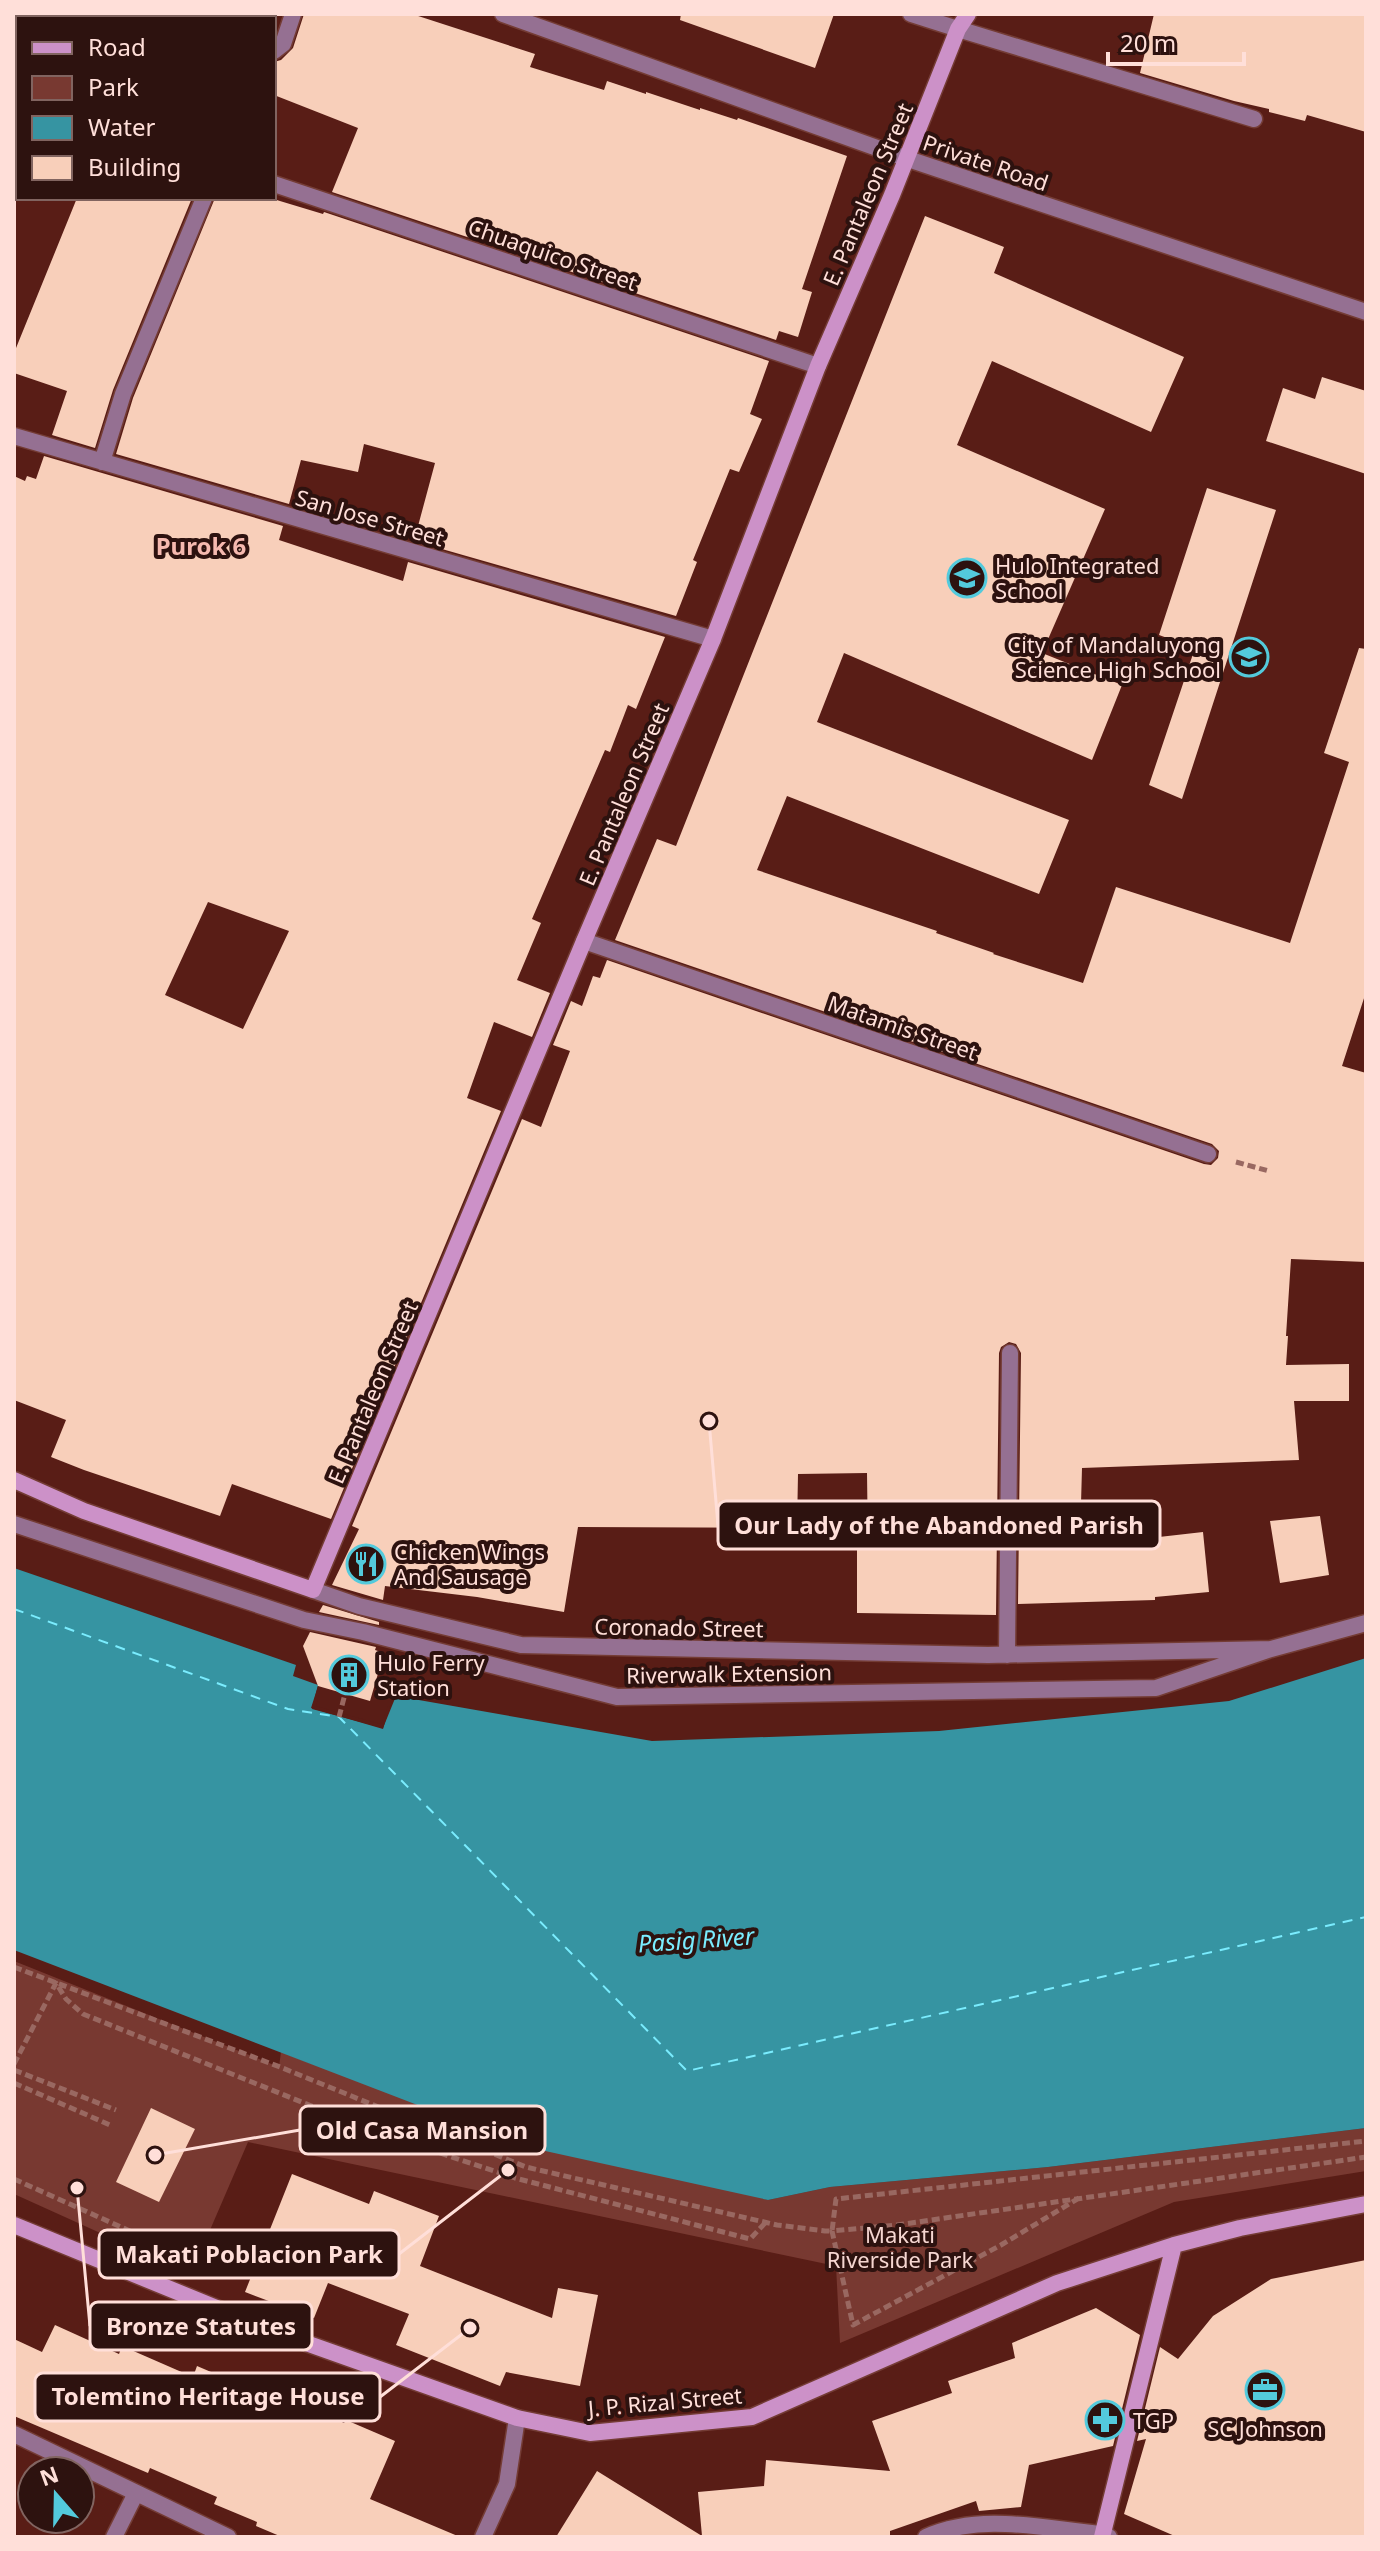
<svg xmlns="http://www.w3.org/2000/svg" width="1380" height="2551" viewBox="0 0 1380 2551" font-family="'Noto Sans',sans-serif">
<rect width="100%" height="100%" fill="#591d16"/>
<!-- green -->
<path fill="#783931" d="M 14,1961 L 279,2067 L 281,2052 L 312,2064 L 768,2200 L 830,2187 L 1048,2167 L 1366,2128 L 1366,2171 L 1174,2202 L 840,2343 L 836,2266 L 248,2142 L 191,2274 L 14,2194 Z"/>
<!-- water -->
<path fill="#3694a2" d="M 14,1568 L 296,1665 L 293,1676 L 318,1685 L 312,1709 L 383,1728 L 396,1696 L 652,1741 L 939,1731 L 1229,1701 L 1366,1658 L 1366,2128 L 1048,2167 L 830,2187 L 768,2200 L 527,2147 L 14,1950 Z"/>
<!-- pier -->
<path fill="#591d16" d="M 318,1686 L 321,1687 L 316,1706 L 340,1713 L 381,1724 L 388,1706 L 390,1706 L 383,1729 L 311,1708 Z"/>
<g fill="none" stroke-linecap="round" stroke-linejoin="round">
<!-- ferry -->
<path stroke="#7aecfe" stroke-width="2" stroke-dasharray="10 8" stroke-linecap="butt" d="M 14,1609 L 288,1709 L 339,1717 L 687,2071 L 1366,1917"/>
</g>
<!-- building -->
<path fill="#f8cfba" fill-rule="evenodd" d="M 304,14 L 412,14 L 535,54 L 530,67 L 604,90 L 607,81 L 646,94 L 646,92 L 700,110 L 700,108 L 737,120 L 738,118 L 847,156 L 802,289 L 812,292 L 798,337 L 779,331 L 776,340 L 332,192 L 358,128 L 274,95 L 274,62 L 281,60 L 293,48 Z
M 681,14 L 834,14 L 815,68 L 680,20 Z
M 1154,14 L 1366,14 L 1366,132 L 1307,115 L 1305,121 L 1269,112 L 1269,109 L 1234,101 L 1140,73 Z
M 77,198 L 192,198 L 113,390 L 95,448 L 52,435 L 67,391 L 14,373 L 14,353 Z
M 215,198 L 270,198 L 323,214 L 324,212 L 769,361 L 750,414 L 762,419 L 739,472 L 730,469 L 693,560 L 697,562 L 676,616 L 414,541 L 435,463 L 364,444 L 358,472 L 301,460 L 289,504 L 116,454 L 133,398 Z
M 925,216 L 1004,247 L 994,273 L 1184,357 L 1151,432 L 992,361 L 957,445 L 1105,509 L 1042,653 L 1122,685 L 1092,760 L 844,653 L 817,722 L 1069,820 L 1039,894 L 787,796 L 757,870 L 937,931 L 936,933 L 994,953 L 993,954 L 1083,983 L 1116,887 L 1290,943 L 1349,762 L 1324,753 L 1359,648 L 1366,649 L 1366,992 L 1342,1066 L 1366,1073 L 1366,1262 L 1291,1259 L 1286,1336 L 1288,1336 L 1286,1365 L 1349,1364 L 1349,1401 L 1294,1401 L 1299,1460 L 1082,1468 L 1080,1540 L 1115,1536 L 1115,1542 L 1203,1532 L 1209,1592 L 1155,1597 L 1155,1600 L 1018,1604 L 1021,1353 L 1016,1344 L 1009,1342 L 1001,1347 L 999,1353 L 996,1615 L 857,1613 L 857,1550 L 868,1550 L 867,1473 L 798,1474 L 797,1528 L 578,1527 L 564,1612 L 477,1597 L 385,1586 L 383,1600 L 332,1585 L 359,1529 L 352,1526 L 522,1119 L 541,1127 L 570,1051 L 553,1045 L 571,1001 L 582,1006 L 593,976 L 600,978 L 607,960 L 1204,1164 L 1211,1165 L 1218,1158 L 1219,1151 L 1212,1144 L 615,940 L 657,839 L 676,846 Z
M 1322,377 L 1366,391 L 1366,474 L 1266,441 L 1283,388 L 1315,399 Z
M 44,456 L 283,526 L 279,540 L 403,581 L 408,562 L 665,637 L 636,709 L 628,705 L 610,752 L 605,750 L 532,919 L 541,923 L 517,980 L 550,993 L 532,1037 L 494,1022 L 467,1098 L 501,1111 L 331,1519 L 232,1484 L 220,1516 L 84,1470 L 51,1457 L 66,1420 L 14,1400 L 14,476 L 25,481 L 27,476 L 36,479 ZM 208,902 L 289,931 L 243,1029 L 165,995 Z
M 1207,488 L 1276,510 L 1182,799 L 1149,785 L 1195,648 L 1159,635 Z
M 1320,1516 L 1329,1575 L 1280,1583 L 1270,1521 Z
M 323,1605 L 379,1622 L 379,1625 L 319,1612 Z
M 310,1632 L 376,1647 L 375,1650 L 384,1653 L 370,1701 L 318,1686 L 303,1646 Z
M 151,2108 L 195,2129 L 159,2202 L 116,2182 Z
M 292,2174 L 369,2204 L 374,2191 L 439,2216 L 420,2266 L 552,2318 L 558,2288 L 598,2295 L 580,2386 L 506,2372 L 500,2386 L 396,2345 L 409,2314 L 328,2283 L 314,2318 L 245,2292 Z
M 1366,2260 L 1366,2537 L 1177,2537 L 1124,2514 L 1146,2439 L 1137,2441 L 1160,2347 L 1178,2359 L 1213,2316 L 1271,2279 Z
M 1096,2308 L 1140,2335 L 1113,2446 L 1029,2465 L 1021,2507 L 979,2511 L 976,2501 L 890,2531 L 890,2537 L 556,2537 L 597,2471 L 702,2536 L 698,2492 L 764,2486 L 766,2460 L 890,2471 L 872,2421 L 952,2393 L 948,2381 L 1015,2358 L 1012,2343 Z
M 55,2325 L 119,2354 L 122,2346 L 193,2377 L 197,2366 L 260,2393 L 263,2388 L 344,2423 L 346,2420 L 395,2441 L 370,2499 L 460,2537 L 282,2537 L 256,2526 L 257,2522 L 214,2504 L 217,2497 L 150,2468 L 148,2473 L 14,2416 L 14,2339 L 42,2352 Z"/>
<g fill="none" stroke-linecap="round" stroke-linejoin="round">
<!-- lane casing -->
<g stroke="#743c35" stroke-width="19">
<path id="lane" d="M 958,29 L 1254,119"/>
</g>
<!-- street casing -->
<g stroke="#743c35" stroke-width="19">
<path id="street" d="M 503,14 L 905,158 L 1366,312
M 911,14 L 958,29
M 274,51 L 283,44 L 293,14
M 274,184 L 818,366
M 14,436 L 713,639
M 102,462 L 123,394 L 204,198
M 584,941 L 1208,1154
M 14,1524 L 304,1620 L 363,1632 L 617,1697 L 1156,1688 L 1271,1649
M 313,1590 L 359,1606 L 521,1645 L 988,1655 L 1271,1649 L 1366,1623
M 1007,1655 L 1010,1353
M 14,2434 L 228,2537
M 114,2537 L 136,2493
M 483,2537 L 507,2484 L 517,2418
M 926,2537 C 981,2512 1045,2529 1103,2534 L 1109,2537"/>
</g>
<!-- secondary casing -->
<g stroke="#743c35" stroke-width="19">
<path id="secondary" d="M 14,1480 L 84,1511 L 313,1590 L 584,941 L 713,639 L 818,366 L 892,195 L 958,29 L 968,14
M 14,2225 L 275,2332 L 517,2418 L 590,2433 L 752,2417 L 1057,2283 L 1174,2245 L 1240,2228 L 1366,2204
M 1102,2537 L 1174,2245"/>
</g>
<!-- path -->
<path stroke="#996861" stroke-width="5" stroke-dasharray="8 4" stroke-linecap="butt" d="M 1236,1162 L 1269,1171
M 339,1717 L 345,1694
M 14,1967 L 280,2067 L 526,2167 L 777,2225 L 825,2231 L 832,2231 L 836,2199 L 1366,2141
M 14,2064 L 56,1983 L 66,1999 L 83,2014 L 371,2130 L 515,2178 L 750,2239 L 766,2222
M 14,2070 L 116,2110
M 14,2083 L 110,2125
M 14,2179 L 161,2245
M 1079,2198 L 1001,2245 L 853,2325 L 832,2231 L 897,2225 L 1366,2157"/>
<!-- lane -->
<use href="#lane" stroke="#957092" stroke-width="16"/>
<!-- street -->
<use href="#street" stroke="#957092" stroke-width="16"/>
<!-- secondary -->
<use href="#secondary" stroke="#cc91c8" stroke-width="16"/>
</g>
<!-- icons -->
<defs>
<g id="school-ring" transform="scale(2)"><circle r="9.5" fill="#2d120f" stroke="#53cadc" stroke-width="1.5"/><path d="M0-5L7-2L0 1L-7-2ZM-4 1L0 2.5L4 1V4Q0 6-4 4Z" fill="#53cadc"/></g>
<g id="restaurant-ring" transform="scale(2)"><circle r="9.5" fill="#2d120f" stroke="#53cadc" stroke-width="1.5"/><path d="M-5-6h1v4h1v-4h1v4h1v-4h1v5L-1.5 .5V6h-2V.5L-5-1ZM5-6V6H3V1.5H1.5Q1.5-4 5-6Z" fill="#53cadc"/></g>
<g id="building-ring" transform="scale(2)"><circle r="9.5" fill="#2d120f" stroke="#53cadc" stroke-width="1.5"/><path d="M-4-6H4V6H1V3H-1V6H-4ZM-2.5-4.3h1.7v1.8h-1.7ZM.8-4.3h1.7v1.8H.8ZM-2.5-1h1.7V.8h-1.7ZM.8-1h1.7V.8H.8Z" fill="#53cadc"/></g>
<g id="office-ring" transform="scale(2)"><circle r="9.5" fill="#2d120f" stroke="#53cadc" stroke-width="1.5"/><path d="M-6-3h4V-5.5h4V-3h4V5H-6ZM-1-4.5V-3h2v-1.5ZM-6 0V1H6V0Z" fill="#53cadc"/></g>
<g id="pharmacy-ring" transform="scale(2)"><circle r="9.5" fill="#2d120f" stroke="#53cadc" stroke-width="1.5"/><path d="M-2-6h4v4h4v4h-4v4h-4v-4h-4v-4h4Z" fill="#53cadc"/></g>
</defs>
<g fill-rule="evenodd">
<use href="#school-ring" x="967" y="578"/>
<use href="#school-ring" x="1249" y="657"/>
<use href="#restaurant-ring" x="366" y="1564"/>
<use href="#building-ring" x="349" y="1675"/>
<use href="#office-ring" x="1265" y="2390"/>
<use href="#pharmacy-ring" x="1105" y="2420"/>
</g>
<g text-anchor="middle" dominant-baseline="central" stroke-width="8" stroke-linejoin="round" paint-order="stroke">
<!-- street labels -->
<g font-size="22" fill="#ffdfd9" stroke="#2d120f">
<text transform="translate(986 162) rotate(19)">Private Road</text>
<text transform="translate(867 194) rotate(-67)">E. Pantaleon Street</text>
<text transform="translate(553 254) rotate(19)">Chuaquico Street</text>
<text transform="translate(370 517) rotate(16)">San Jose Street</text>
<text transform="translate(623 794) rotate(-67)">E. Pantaleon Street</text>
<text transform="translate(903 1027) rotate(19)">Matamis Street</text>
<text transform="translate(372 1392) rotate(-67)">E. Pantaleon Street</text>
<text transform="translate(679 1627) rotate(1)">Coronado Street</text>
<text transform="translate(729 1673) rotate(-1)">Riverwalk Extension</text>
<text transform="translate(665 2401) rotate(-5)">J. P. Rizal Street</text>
</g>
<!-- poi labels -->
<g font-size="22" fill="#ffdfd9" stroke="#2d120f" text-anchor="start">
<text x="995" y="565">Hulo Integrated<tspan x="995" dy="25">School</tspan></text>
<text x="1221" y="644" text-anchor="end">City of Mandaluyong<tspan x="1221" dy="25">Science High School</tspan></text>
<text x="394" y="1551">Chicken Wings<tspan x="394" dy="25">And Sausage</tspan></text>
<text x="377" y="1662">Hulo Ferry<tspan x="377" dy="25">Station</tspan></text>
<text x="1133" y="2420">TGP</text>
<text x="1265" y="2428" text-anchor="middle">SC Johnson</text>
</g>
<!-- park labels -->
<g font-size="22" fill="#f5d6d1" stroke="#2d120f">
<text x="900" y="2234">Makati<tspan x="900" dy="25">Riverside Park</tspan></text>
</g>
<!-- neighbourhood labels -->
<g font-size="24" font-weight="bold" fill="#f6b9af" stroke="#2d120f">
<text x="201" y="545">Purok 6</text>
</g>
<!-- water labels -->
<g font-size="24" font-style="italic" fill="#7aecfe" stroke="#2d120f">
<text transform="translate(696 1939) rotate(-4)">Pasig River</text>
</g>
</g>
<!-- callouts -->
<path fill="none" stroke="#ffdfd9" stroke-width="3" d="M709 1421L718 1525M155 2155L300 2130M508 2170L399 2254M77 2188L90 2326M470 2328L380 2397"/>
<g fill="#ffdfd9" stroke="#2d120f" stroke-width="3">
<circle cx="709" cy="1421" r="8"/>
<circle cx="155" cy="2155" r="8"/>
<circle cx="508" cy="2170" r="8"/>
<circle cx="77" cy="2188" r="8"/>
<circle cx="470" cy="2328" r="8"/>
</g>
<g fill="#2d120f" stroke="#ffdfd9" stroke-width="3">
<rect x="718" y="1501" width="442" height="48" rx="8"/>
<rect x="300" y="2106" width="245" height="48" rx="8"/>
<rect x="99" y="2230" width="300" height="48" rx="8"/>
<rect x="90" y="2302" width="222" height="48" rx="8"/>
<rect x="35" y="2373" width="345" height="48" rx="8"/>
</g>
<g font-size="24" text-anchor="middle" font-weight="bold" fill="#ffdfd9">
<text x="939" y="1534">Our Lady of the Abandoned Parish</text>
<text x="422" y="2139">Old Casa Mansion</text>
<text x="249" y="2263">Makati Poblacion Park</text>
<text x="201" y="2335">Bronze Statutes</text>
<text x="208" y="2405">Tolemtino Heritage House</text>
</g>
<!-- border -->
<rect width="1380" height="2551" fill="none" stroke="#ffdfd9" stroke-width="32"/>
<!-- legend -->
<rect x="16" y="16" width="260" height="184" fill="#2d120f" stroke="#816460" stroke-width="2"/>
<rect x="32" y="42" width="40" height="12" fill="#cc91c8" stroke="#816460" stroke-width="2"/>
<text x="88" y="56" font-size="24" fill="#ffdfd9">Road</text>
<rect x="32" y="76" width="40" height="24" fill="#783931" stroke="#816460" stroke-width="2"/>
<text x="88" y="96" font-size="24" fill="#ffdfd9">Park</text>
<rect x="32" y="116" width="40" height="24" fill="#3694a2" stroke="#816460" stroke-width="2"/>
<text x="88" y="136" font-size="24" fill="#ffdfd9">Water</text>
<rect x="32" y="156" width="40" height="24" fill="#f8cfba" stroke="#816460" stroke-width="2"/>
<text x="88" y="176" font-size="24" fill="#ffdfd9">Building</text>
<!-- north arrow -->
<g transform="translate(56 2495) rotate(340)"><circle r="38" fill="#2d120f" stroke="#816460" stroke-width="2"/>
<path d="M0-6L14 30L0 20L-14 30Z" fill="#53cadc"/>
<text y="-12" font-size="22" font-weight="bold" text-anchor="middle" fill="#ffdfd9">N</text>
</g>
<!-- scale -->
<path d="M1108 52v12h136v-12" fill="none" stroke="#ffdfd9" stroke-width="4"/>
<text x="1120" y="52" font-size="24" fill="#ffdfd9" stroke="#2d120f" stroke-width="6" paint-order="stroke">20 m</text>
</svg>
